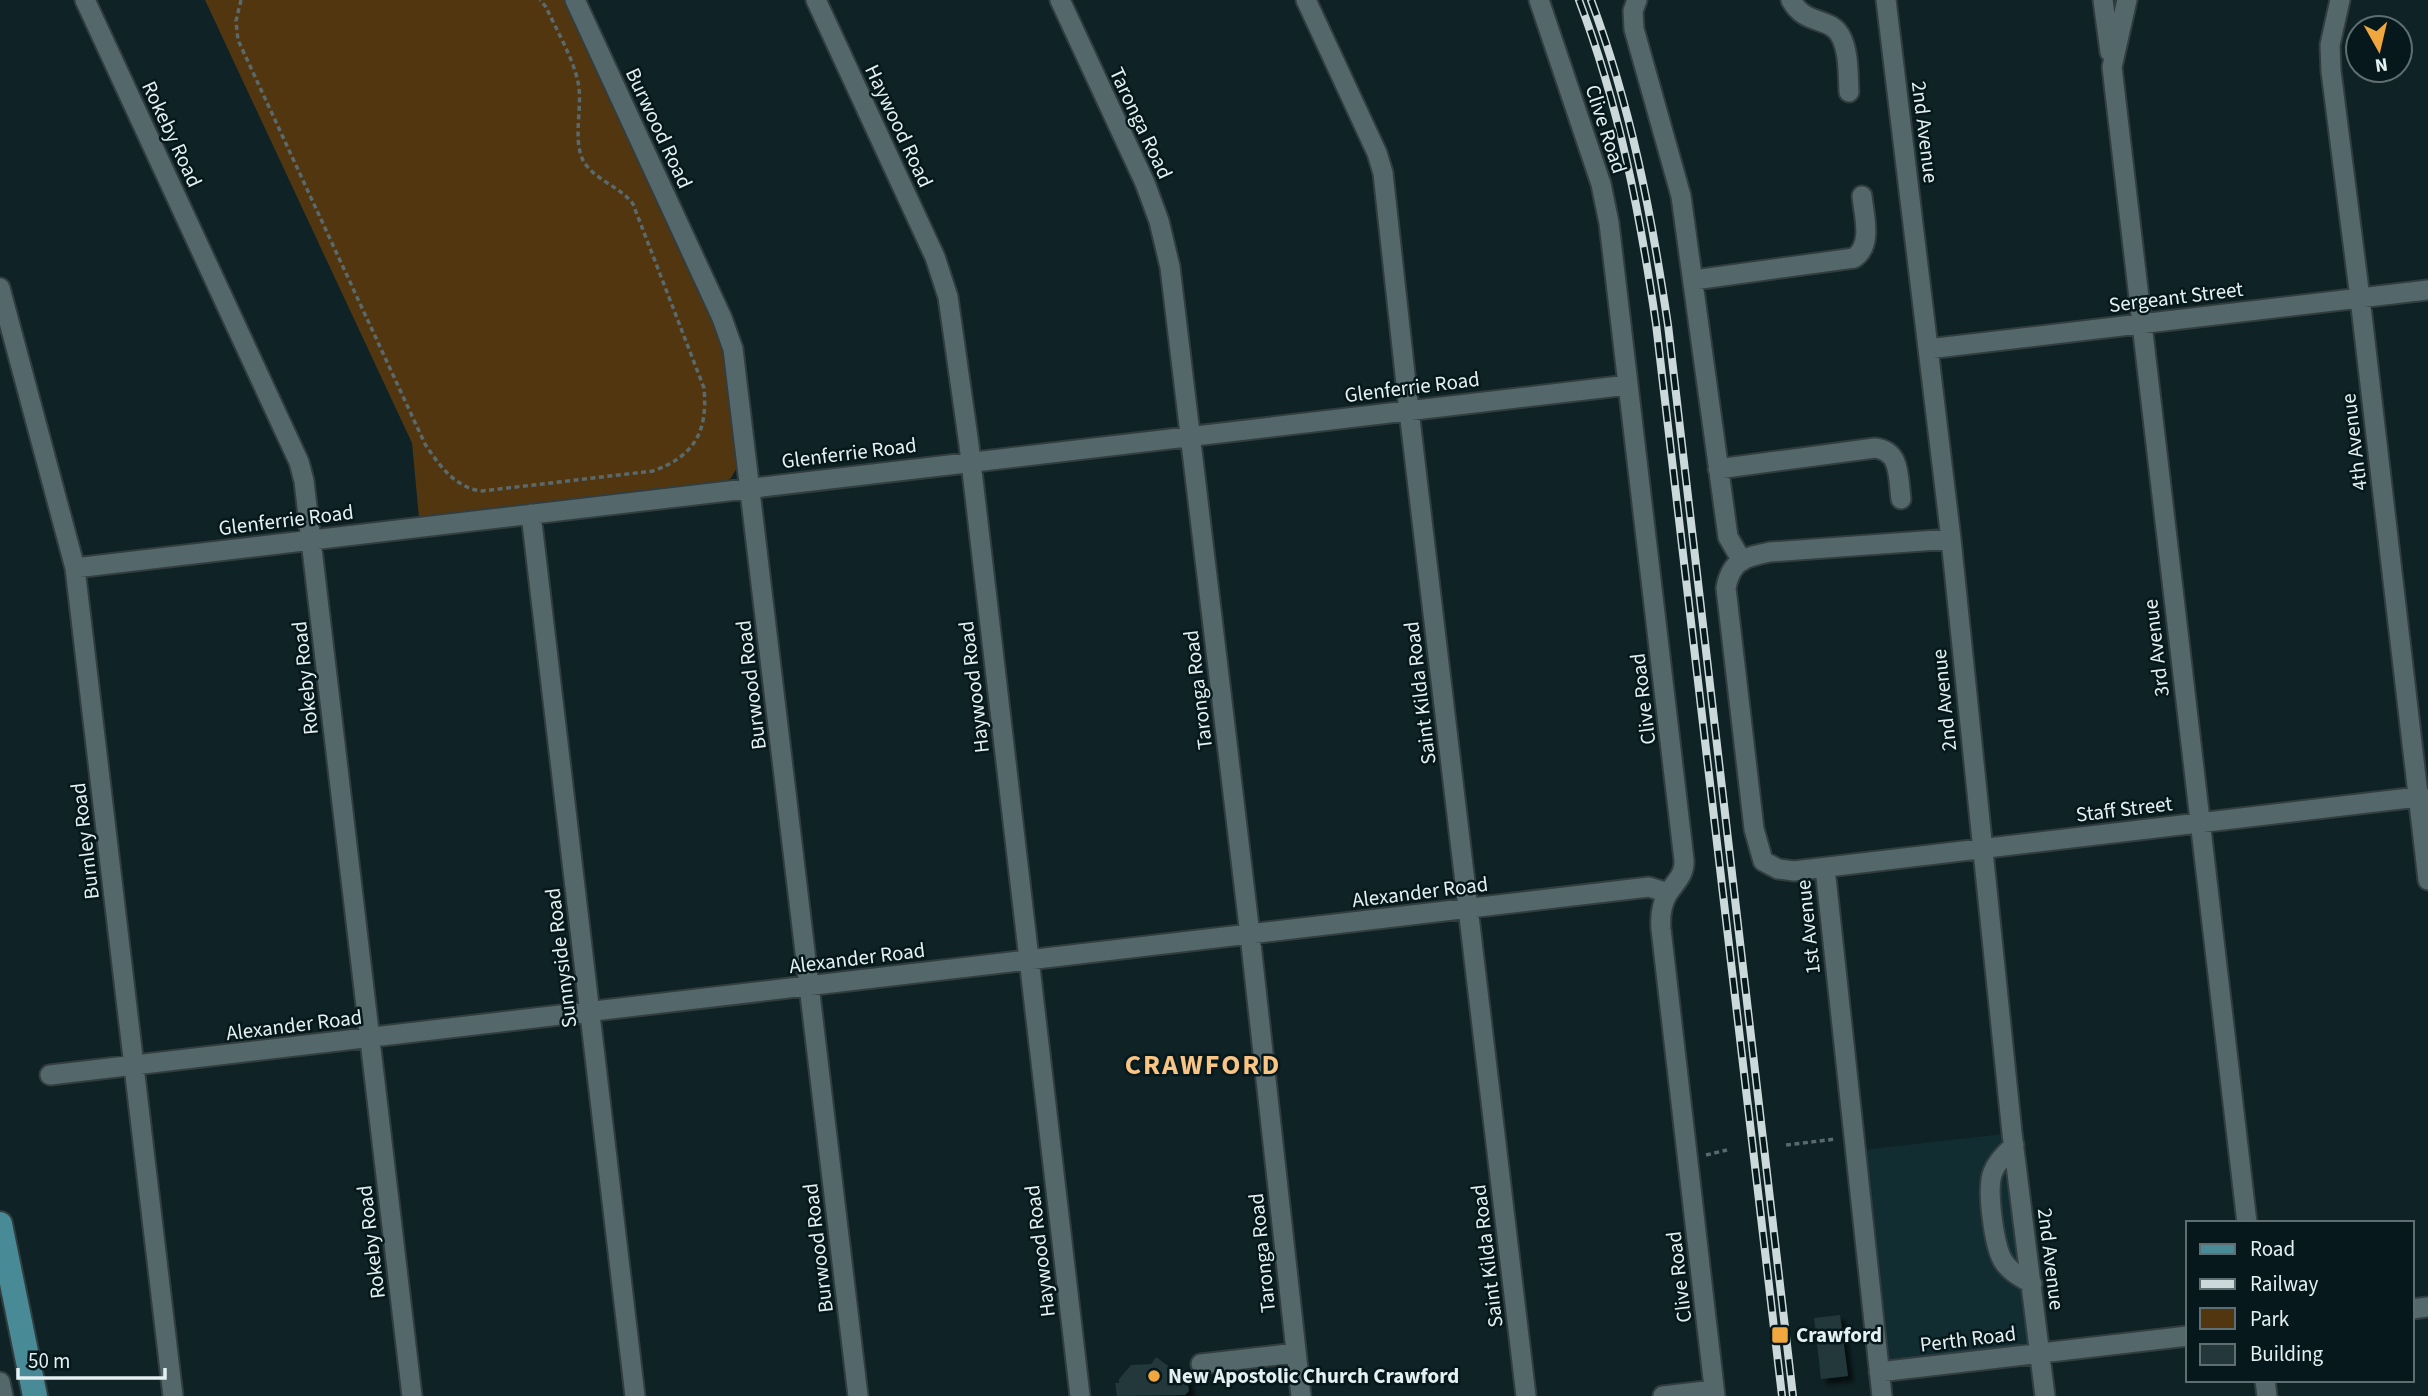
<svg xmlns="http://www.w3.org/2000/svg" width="2428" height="1396" viewBox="0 0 2428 1396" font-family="'Source Sans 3',sans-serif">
<defs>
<filter id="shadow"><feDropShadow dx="5.5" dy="5.5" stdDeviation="2" flood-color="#0009"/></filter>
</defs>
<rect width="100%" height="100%" fill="#0f2225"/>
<!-- built -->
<path fill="#112d32" d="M 2012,1133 L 2041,1353 L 1879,1372 L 1854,1151 Z"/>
<!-- green -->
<path fill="#51360f" d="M 205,0 L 564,0 L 716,325 L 725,352 L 738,466 L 731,478 L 721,483 L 419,518 L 412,443 Z"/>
<!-- building -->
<path fill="#24373a" filter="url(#shadow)" d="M 1840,1315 L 1848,1376 L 1821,1379 L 1814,1318 Z
M 1156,1357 L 1174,1370 L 1182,1368 L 1186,1372 L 1189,1391 L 1185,1395 L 1117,1396 L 1115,1383 L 1119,1383 L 1119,1379 L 1131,1365 L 1151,1364 Z"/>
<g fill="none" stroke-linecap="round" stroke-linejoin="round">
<!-- minor casing -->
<g stroke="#323d40" stroke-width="23">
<path id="minor" d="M 85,0 L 299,462 L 304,481 L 412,1396
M 575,0 L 722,318 L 733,349 L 858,1396
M 816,0 L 935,257 L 948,297 L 969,445 L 1080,1396
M 1060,0 L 1145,183 L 1159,221 L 1170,267 L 1250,935 L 1301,1396
M 1306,0 L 1377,153 L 1383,173 L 1409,411 L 1526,1396
M 1539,0 L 1601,184 L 1609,223 L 1684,860 C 1685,876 1674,883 1667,895 C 1661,906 1660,917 1661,929 L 1715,1396
M 1637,0 L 1633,11 L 1634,29 L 1681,196 L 1728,537 L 1742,561
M 1791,0 C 1805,26 1829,16 1840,35 C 1849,50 1848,75 1849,92
M 1886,0 L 1951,539 L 2012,1133 L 2045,1396
M 2103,0 L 2110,52
M 2127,0 L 2112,67 L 2247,1223
M 2340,0 L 2330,45 L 2331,71 L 2360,298 L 2428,880
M 1694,280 L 1854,258 C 1873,245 1864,216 1862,196
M 0,288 L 75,568 L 173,1396
M 1928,349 L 2428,290
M 1718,469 L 1875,448 C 1901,451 1898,477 1901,499
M 531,514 L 635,1396
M 1951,539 L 1770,552 C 1745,557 1731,560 1726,588 L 1754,829 L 1763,861 L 1778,869 L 1794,871 L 2418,797 L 2428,799
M 75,568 L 1628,385
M 1825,868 L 1882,1396
M 50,1075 L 1649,887 L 1668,893
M 2014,1145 C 2006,1154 1997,1161 1993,1172 C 1986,1188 1994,1243 2002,1259 C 2008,1271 2021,1277 2032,1284
M 2412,1309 L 2428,1307
M 1201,1364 L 1296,1353
M 1879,1372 L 2188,1336
M 2265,1380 L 2267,1396
M 0,1382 L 3,1396
M 1663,1396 L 1714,1390"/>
</g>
<!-- major casing -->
<g stroke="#323d40" stroke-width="28">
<path id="major" d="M 0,1224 L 35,1396"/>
</g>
<!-- path -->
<path stroke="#59696c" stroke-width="3.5" stroke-dasharray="5 3.5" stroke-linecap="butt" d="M 241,0 L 236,21 L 238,40 L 425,444 C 439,465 455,488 482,491 L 653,471 C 695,456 708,431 704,388 L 633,204 C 620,186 590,178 582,158 C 573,137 583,104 578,82 C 573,58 556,29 546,7 L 540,0
M 1786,1145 L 1836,1139
M 1706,1155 L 1727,1150"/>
<!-- minor -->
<use href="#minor" stroke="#54686c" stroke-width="19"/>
<!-- major -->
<use href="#major" stroke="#488b97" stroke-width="24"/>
<!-- rail casing -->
<g stroke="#ccd9db" stroke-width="8">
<path id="rail" d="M 1579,0 C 1619,105 1640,214 1656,324 L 1782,1396
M 1591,0 C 1631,107 1651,212 1668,325 L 1793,1396"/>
</g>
<!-- rail -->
<use href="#rail" stroke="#06181b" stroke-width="5" stroke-dasharray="16" stroke-linecap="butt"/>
</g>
<!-- markers -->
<g fill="#efa73e" stroke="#06181b" stroke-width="2.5">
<rect x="1771" y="1326" width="18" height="18" rx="3.5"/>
<circle cx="1154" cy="1376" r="7"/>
</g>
<g text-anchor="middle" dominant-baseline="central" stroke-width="5" stroke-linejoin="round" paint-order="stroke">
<!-- street labels -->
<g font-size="21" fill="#e4f0f2" stroke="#06181b">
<text transform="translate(1141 123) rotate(65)">Taronga Road</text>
<text transform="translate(899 126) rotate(65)">Haywood Road</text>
<text transform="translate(659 128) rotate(65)">Burwood Road</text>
<text transform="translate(1606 129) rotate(72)">Clive Road</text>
<text transform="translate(1925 132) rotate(83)">2nd Avenue</text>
<text transform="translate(172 134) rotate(65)">Rokeby Road</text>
<text transform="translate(2176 297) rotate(-7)">Sergeant Street</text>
<text transform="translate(1412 387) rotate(-7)">Glenferrie Road</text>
<text transform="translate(2354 442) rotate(-97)">4th Avenue</text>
<text transform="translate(849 453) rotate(-7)">Glenferrie Road</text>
<text transform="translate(286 520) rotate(-7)">Glenferrie Road</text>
<text transform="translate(2156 648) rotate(-97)">3rd Avenue</text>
<text transform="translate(305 678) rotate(-96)">Rokeby Road</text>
<text transform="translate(751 685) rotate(-97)">Burwood Road</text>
<text transform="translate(974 687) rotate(-97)">Haywood Road</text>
<text transform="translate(1198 690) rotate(-97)">Taronga Road</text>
<text transform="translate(1420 693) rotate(-97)">Saint Kilda Road</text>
<text transform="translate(1643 699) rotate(-97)">Clive Road</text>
<text transform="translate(1944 700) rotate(-96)">2nd Avenue</text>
<text transform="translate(2124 809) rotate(-7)">Staff Street</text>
<text transform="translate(85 841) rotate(-97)">Burnley Road</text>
<text transform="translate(1420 892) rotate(-7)">Alexander Road</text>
<text transform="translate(1808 927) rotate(-96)">1st Avenue</text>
<text transform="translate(561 958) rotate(-97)">Sunnyside Road</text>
<text transform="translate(857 958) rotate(-7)">Alexander Road</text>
<text transform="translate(294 1025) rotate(-7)">Alexander Road</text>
<text transform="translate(371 1242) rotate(-97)">Rokeby Road</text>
<text transform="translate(818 1248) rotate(-97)">Burwood Road</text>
<text transform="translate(1040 1251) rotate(-97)">Haywood Road</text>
<text transform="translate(1262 1253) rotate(-96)">Taronga Road</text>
<text transform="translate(1487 1256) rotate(-97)">Saint Kilda Road</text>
<text transform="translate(2051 1259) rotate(83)">2nd Avenue</text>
<text transform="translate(1679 1277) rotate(-97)">Clive Road</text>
<text transform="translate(1968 1339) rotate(-7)">Perth Road</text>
</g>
<!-- poi labels -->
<g font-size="21" font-weight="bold" fill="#e4f0f2" stroke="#06181b" text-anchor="start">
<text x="1796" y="1335">Crawford</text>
<text x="1168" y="1376">New Apostolic Church Crawford</text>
</g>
<!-- district labels -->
<g font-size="28" font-weight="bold" letter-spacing="2" fill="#f8c585" stroke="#06181b">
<text x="1203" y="1065">CRAWFORD</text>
</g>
</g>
<!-- legend -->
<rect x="2186" y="1221" width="228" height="161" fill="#06181b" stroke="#5f6e71" stroke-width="2"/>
<rect x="2200" y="1244" width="35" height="10" fill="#488b97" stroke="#5f6e71" stroke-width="2"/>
<text x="2250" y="1256" font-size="21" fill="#e4f0f2">Road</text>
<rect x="2200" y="1279" width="35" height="10" fill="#ccd9db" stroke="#5f6e71" stroke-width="2"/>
<text x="2250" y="1291" font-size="21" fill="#e4f0f2">Railway</text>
<rect x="2200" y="1308" width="35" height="21" fill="#51360f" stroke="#5f6e71" stroke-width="2"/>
<text x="2250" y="1326" font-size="21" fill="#e4f0f2">Park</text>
<rect x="2200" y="1344" width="35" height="21" fill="#24373a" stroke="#5f6e71" stroke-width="2"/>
<text x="2250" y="1361" font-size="21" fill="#e4f0f2">Building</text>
<!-- north arrow -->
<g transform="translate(2379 49) rotate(172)"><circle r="33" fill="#06181b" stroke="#5f6e71" stroke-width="2"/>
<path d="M0-5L12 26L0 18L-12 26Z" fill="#efa73e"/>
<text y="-10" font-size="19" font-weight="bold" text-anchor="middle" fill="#e4f0f2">N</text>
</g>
<!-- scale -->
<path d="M18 1368v10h147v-10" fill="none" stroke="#e4f0f2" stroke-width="3.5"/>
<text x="28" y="1368" font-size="21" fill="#e4f0f2" stroke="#06181b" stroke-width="5" paint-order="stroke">50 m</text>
</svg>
